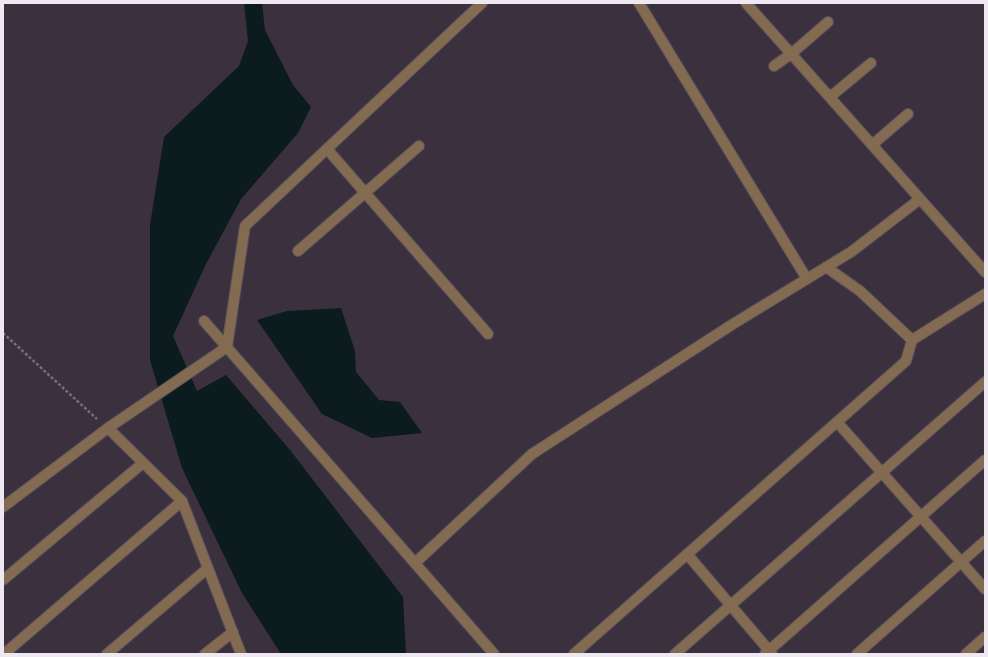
<svg xmlns="http://www.w3.org/2000/svg" width="988" height="657" viewBox="0 0 988 657" font-family="Arial,sans-serif">
<rect width="100%" height="100%" fill="#3b303d"/>
<!-- water -->
<path fill="#0c1b1d" d="M 244,3 L 262,3 L 265,30 L 293,85 L 311,107 L 298,133 L 241,199 L 206,264 L 173,336 L 197,391 L 226,375 L 290,450 L 403,597 L 406,654 L 281,654 L 242,593 L 182,468 L 150,360 L 150,225 L 164,137 L 239,66 L 248,41 Z
M 341,308 L 355,351 L 356,372 L 379,400 L 400,402 L 422,433 L 372,438 L 322,414 L 257,320 L 287,311 Z"/>
<g fill="none" stroke-linecap="round" stroke-linejoin="round">
<!-- lane casing -->
<g stroke="#584d5a" stroke-width="12">
<path id="lane" d="M 639,3 L 807,279
M 746,3 L 985,272
M 774,66 L 791,54 L 828,22
M 830,97 L 871,63
M 872,145 L 908,114
M 327,149 L 488,334
M 298,251 L 419,146
M 826,267 L 860,291 L 912,340
M 108,428 L 182,501 L 241,654
M 3,507 L 108,428 L 227,347
M 687,554 L 772,654
M 415,563 L 532,454 L 733,324 L 851,252 L 920,199
M 3,580 L 143,463
M 4,654 L 182,501
M 107,654 L 208,568
M 205,654 L 233,632
M 574,654 L 906,361 L 912,340 L 985,294
M 675,654 L 985,382
M 765,654 L 985,460
M 857,654 L 985,541"/>
</g>
<!-- street casing -->
<g stroke="#584d5a" stroke-width="12">
<path id="street" d="M 204,321 L 494,654
M 227,347 L 245,226 L 482,3
M 837,422 L 985,589
M 966,654 L 985,637"/>
</g>
<!-- path -->
<path stroke="#786e7a" stroke-width="2.5" stroke-dasharray="3 2" stroke-linecap="butt" d="M 3,333 L 97,419"/>
<!-- lane -->
<use href="#lane" stroke="#836b52" stroke-width="10"/>
<!-- street -->
<use href="#street" stroke="#836b52" stroke-width="10"/>
</g>
<!-- border -->
<rect width="988" height="657" fill="none" stroke="#eee8f0" stroke-width="8"/>
</svg>
